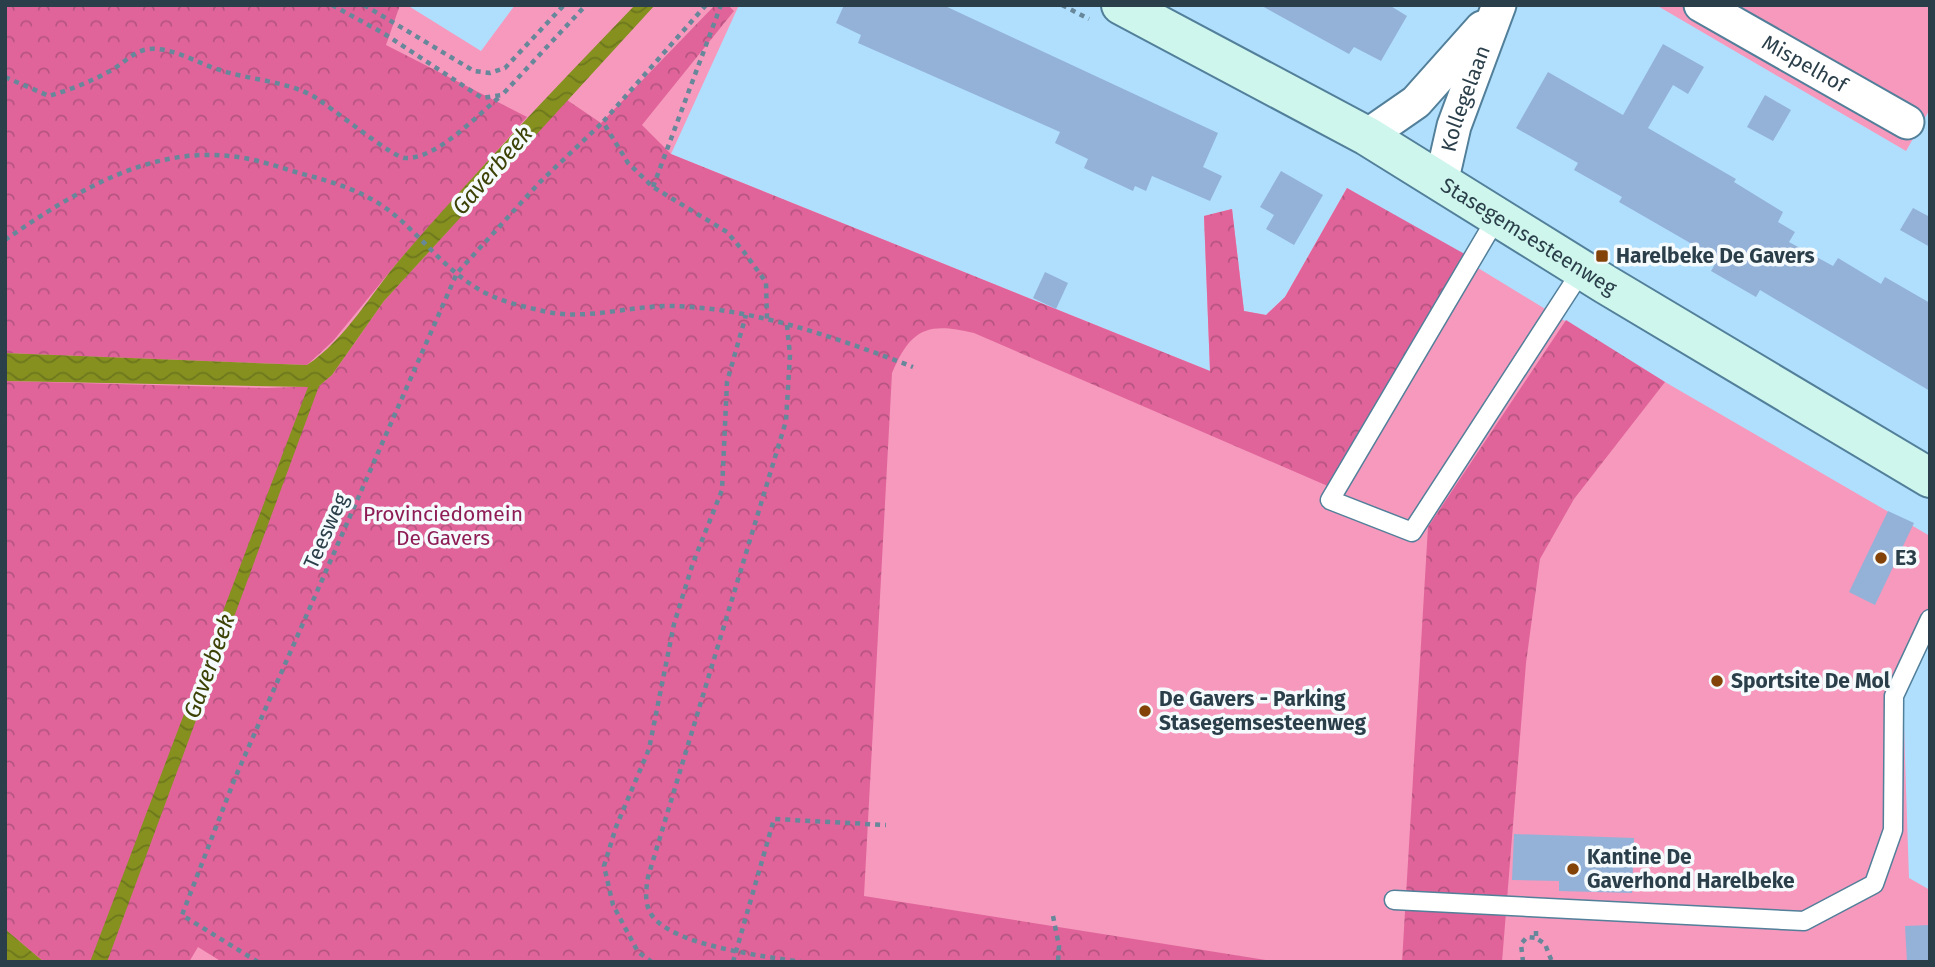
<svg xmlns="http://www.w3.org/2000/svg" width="1935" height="967" viewBox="0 0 1935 967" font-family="'Fira Sans',sans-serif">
<defs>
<pattern id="forest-crowns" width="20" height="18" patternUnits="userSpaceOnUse" patternTransform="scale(1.75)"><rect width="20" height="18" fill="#e0649a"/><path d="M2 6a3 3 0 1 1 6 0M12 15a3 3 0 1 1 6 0" fill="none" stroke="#b65480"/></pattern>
<pattern id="water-waves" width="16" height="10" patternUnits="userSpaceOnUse" patternTransform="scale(1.75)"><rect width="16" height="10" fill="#85901f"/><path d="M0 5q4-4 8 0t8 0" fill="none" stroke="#6d771d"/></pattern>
</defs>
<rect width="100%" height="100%" fill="#b0dffd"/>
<!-- green -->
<path fill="#f699bd" d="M 5,5 L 407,5 L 481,51 L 515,5 L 739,5 L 671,154 L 1210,371 L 1204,216 L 1232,209 L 1244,311 L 1266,315 L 1285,297 L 1347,188 L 1665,382 L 1930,536 L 1930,633 L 1903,697 L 1909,878 L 1930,890 L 1930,962 L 5,962 Z
M 1656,5 L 1930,5 L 1930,109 L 1906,151 Z"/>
<!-- forest -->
<path fill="url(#forest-crowns)" d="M 5,5 L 400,5 L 386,45 L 527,117 L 402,257 L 333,341 L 307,365 L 5,353 Z
M 715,5 L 728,5 L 734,11 L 642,125 L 671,154 L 1210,371 L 1204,216 L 1232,209 L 1244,311 L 1266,315 L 1285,297 L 1347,188 L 1470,257 L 1330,487 L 974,333 C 928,322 911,328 892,373 L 864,896 L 1278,962 L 222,962 L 198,947 L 189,962 L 44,962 L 5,929 L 5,381 L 267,388 L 319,386 L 332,375 L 384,301 L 567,100 L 601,123 Z
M 1566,320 L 1665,382 L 1574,499 L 1540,559 L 1526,663 L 1502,962 L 1402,962 L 1428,527 Z"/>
<!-- water -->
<path fill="url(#water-waves)" d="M 635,5 L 655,5 L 384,301 L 332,375 L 319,386 L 107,962 L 90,962 L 308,387 L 5,381 L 5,353 L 307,365 C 346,339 372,292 402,257 C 477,170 556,87 635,5 Z
M 5,929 L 44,962 L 5,962 Z"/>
<!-- building -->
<path fill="#94b1d8" d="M 844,5 L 943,5 L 1218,133 L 1203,167 L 1222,176 L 1210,201 L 1152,176 L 1146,191 L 1135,186 L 1133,191 L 1084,168 L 1088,159 L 1055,143 L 1060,132 L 858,43 L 861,35 L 836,23 Z
M 1260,5 L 1389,5 L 1407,16 L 1381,61 L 1354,47 L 1349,54 Z
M 1663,44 L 1704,67 L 1688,94 L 1673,85 L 1648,128 L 1736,179 L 1734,182 L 1783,212 L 1778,222 L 1795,232 L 1789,242 L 1833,266 L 1838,258 L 1881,284 L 1885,277 L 1930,303 L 1930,391 L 1760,290 L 1756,297 L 1711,271 L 1718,259 L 1619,202 L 1622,197 L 1574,170 L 1578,163 L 1516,128 L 1548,72 L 1623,115 Z
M 1765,95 L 1791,110 L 1773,141 L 1747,127 Z
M 1281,171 L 1323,195 L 1294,245 L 1266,229 L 1274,215 L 1260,207 Z
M 1913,208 L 1930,217 L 1930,247 L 1900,230 Z
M 1045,272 L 1068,283 L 1056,309 L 1033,298 Z
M 1888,511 L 1914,523 L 1875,605 L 1849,592 Z
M 1514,834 L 1634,838 L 1632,893 L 1559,891 L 1559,881 L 1512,880 Z
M 1930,925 L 1930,962 L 1907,962 L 1905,926 Z"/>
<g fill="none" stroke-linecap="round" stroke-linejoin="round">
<!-- lane casing -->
<g stroke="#527f99" stroke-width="21">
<path id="lane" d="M 1497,217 L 1330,500 L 1412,532 L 1582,270
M 1394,900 L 1804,921 L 1874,884 L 1893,830 L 1894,696 L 1930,619"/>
</g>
<!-- street casing -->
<g stroke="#527f99" stroke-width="37">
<g id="street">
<path id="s1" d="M 1701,5 L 1907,122"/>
<path d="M 1367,136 L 1416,102 L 1482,28"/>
<path id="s2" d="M 1441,183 L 1454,126 L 1499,5"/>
</g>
</g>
<!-- secondary casing -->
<g stroke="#527f99" stroke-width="42">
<g id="secondary">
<path id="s3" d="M 1121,5 L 1367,136 L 1605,284 L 1930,478"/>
</g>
</g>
<!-- path -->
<path stroke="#67889b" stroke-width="4.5" stroke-dasharray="5 5" stroke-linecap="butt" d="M 332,5 L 383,33 L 482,98 L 502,95 L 586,5
M 364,5 L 474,71 L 490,73 L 505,68 L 564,5
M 706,5 L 603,122 L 628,163 L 653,187 L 727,232 L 744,252 L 766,282 L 767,319
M 1062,5 L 1089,19
M 5,77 L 49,96 C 69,90 90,82 108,72 C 123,65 132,51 149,49 C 173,47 199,64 220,70 C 250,80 286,81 313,96 C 330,106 393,158 405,158 C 438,159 477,115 502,95
M 653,187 L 721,5
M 5,240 C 73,193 151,144 238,157 C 259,160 279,167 299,173 C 330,181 361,190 387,209 C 422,235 450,278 492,296 C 507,303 526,307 543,311 C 585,321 627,306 669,306 C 752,307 837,338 913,367
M 787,325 L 790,355 L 786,421 L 648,877 C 646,890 644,902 651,914 C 671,946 765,956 801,962
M 1053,916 L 1059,946 L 1058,962
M 1536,931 L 1536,938 L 1545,944 L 1552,962
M 258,962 L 182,915 L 235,778 L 457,273 L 540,182 L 603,122
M 652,962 L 638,952 L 613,905 L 604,866 L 616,827 L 649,749 L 674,624 L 693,563 L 722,490 L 727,382 L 746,315
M 733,962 L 774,819 L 886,825
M 1523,962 L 1521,944 L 1527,937 L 1536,938"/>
<!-- lane -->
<use href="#lane" stroke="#fff" stroke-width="18"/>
<!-- street -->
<use href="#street" stroke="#fff" stroke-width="33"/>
<!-- secondary -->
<use href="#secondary" stroke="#cef6ed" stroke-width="38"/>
</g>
<!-- markers -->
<g fill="#834308" stroke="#f5fafd" stroke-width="2.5">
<rect x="1595" y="249" width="14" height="14" rx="3.5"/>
<circle cx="1881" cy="558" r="7"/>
<circle cx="1717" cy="681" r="7"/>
<circle cx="1145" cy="711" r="7"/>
<circle cx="1573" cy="869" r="7"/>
</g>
<g text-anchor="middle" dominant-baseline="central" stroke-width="7" stroke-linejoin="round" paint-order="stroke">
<!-- street labels -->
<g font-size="21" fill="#2b3f4a" stroke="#f5fafd">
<text stroke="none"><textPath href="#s1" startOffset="119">Mispelhof</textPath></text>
<text stroke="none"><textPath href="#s2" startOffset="88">Kollegelaan</textPath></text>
<text stroke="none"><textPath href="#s3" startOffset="469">Stasegemsesteenweg</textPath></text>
<text transform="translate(326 531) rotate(-66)">Teesweg</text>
</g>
<!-- poi labels -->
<g font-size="21" font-weight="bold" fill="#2b3f4a" stroke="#f5fafd" text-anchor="start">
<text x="1616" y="256">Harelbeke De Gavers</text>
<text x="1895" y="558">E3</text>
<text x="1731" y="681">Sportsite De Mol</text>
<text x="1159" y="699">De Gavers - Parking<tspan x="1159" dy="24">Stasegemsesteenweg</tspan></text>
<text x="1587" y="857">Kantine De<tspan x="1587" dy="24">Gaverhond Harelbeke</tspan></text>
</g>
<!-- park labels -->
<g font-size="21" fill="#8e1d56" stroke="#f5fafd">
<text x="443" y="514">Provinciedomein<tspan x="443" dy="24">De Gavers</tspan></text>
</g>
<!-- water labels -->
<g font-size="23" font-style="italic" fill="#3d4307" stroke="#f5fafd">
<text transform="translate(492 170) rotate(-49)">Gaverbeek</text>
<text transform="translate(209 666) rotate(-70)">Gaverbeek</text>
</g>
</g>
<!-- border -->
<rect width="1935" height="967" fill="none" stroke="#2b3f4a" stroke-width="14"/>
</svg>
